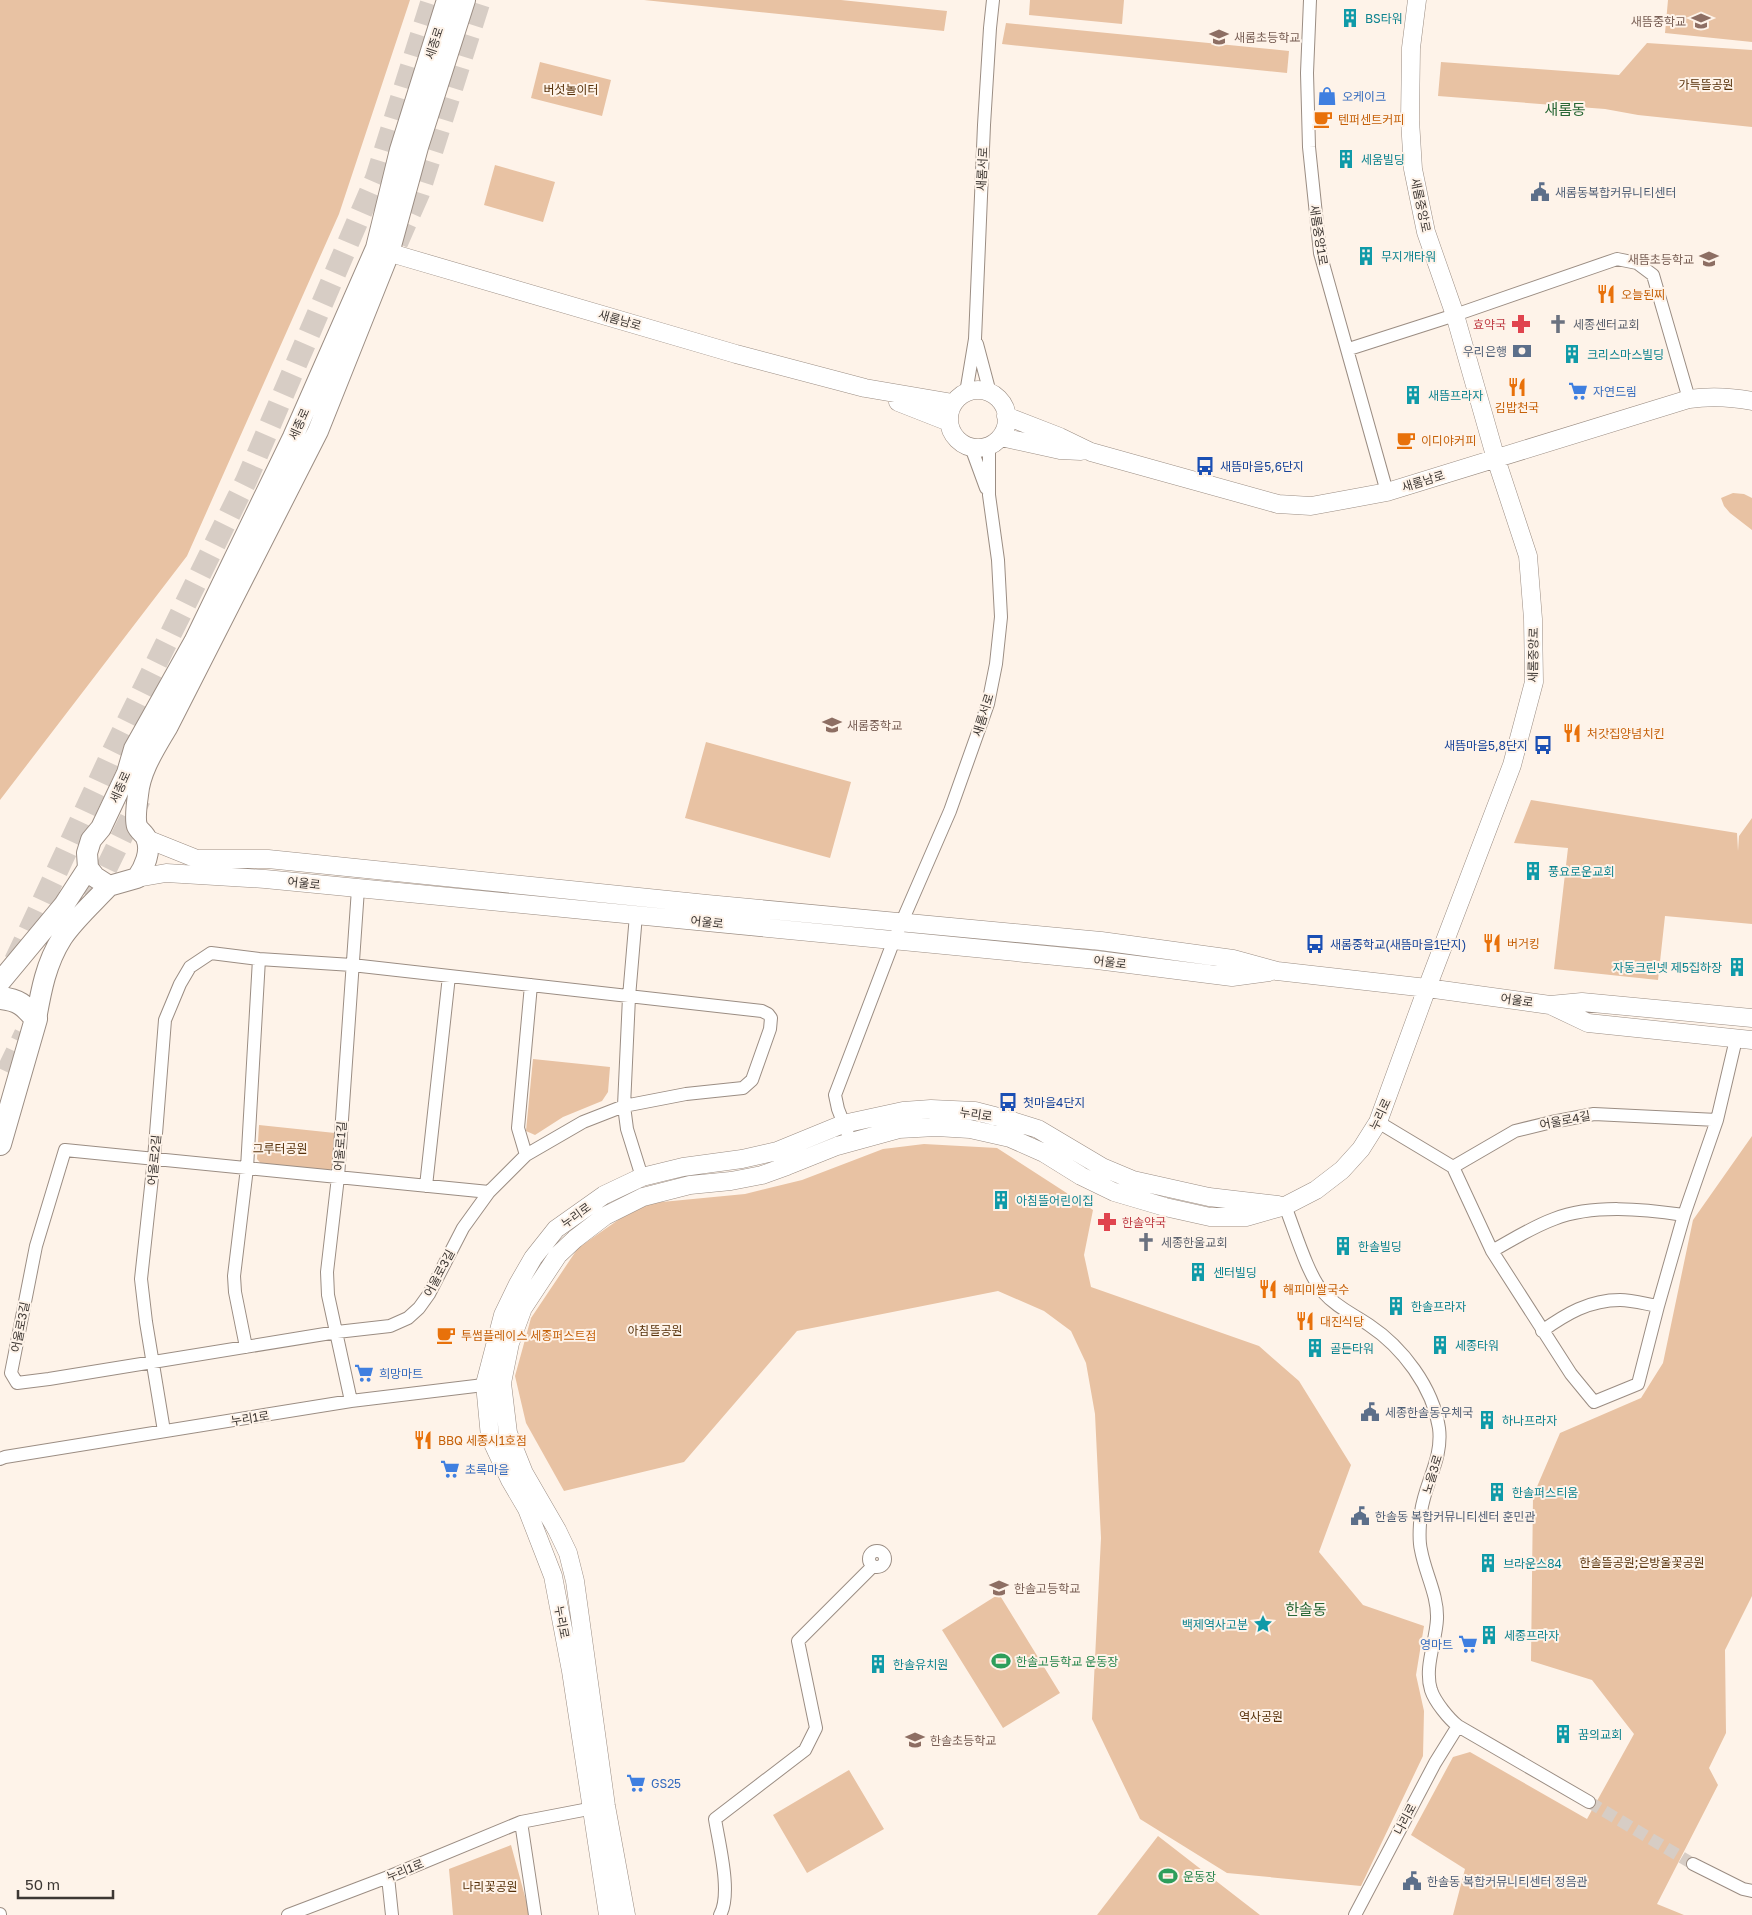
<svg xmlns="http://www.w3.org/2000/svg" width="1752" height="1915" viewBox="0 0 1752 1915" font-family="'Golos Text','Noto Sans KR',sans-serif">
<rect width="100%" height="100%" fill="#fef3e9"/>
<!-- green -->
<path fill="#e8c2a3" d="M 0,0 L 410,0 L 339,214 L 187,556 L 0,800 Z
M 644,0 L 841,0 L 947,11 L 944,31 Z
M 1030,0 L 1124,0 L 1122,24 L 1029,15 Z
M 1668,0 L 1752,0 L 1752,42 L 1665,33 Z
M 1006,23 L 1289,51 L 1287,73 L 1002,44 Z
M 1647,43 L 1752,50 L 1752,127 L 1638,115 L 1605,109 L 1438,96 L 1441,62 L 1619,75 Z
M 540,62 L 611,80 L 602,116 L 531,98 Z
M 495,165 L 555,182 L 543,222 L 484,205 Z
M 1733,493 L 1744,494 L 1752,498 L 1752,530 L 1730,513 L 1724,506 L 1721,498 Z
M 706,742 L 851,782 L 830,858 L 685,818 Z
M 1531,800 L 1737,833 L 1738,851 L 1739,836 L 1752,818 L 1752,924 L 1665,916 L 1658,980 L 1554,969 L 1568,848 L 1514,843 Z
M 533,1059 L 610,1067 L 608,1092 L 602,1101 L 563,1117 L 535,1135 L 526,1131 Z
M 259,1125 L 335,1133 L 333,1166 L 328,1173 L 263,1166 L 257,1159 Z
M 1752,1136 L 1752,1596 L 1725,1650 L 1726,1733 L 1709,1768 L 1718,1785 L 1657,1904 L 1684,1915 L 1453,1915 L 1465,1869 L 1411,1835 L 1453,1757 L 1470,1752 L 1587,1819 L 1634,1734 L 1592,1680 L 1531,1661 L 1533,1496 L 1560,1433 L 1641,1398 L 1663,1363 L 1693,1220 Z
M 924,1144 L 997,1148 L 1093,1210 L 1084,1255 L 1091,1287 L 1259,1346 L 1299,1381 L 1351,1465 L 1319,1552 L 1363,1605 L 1424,1626 L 1416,1675 L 1424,1711 L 1423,1756 L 1361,1886 L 1227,1873 L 1140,1819 L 1092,1719 L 1101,1538 L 1095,1414 L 1086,1363 L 1071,1331 L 1044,1311 L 998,1291 L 797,1331 L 684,1462 L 564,1491 L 526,1423 L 515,1376 L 531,1318 L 578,1248 L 641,1204 L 745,1194 L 802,1180 L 883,1149 Z
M 999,1594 L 1060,1693 L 1003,1728 L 942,1630 Z
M 849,1770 L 884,1829 L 807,1873 L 773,1815 Z
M 1158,1836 L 1260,1915 L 1097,1915 Z
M 511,1845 L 530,1915 L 453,1915 L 449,1869 Z"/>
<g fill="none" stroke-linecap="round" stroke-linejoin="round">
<!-- street-tunnel -->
<path stroke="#d7cdc5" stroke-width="12" stroke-dasharray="12 6" stroke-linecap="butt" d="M 1589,1802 L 1693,1864"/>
<!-- highway-tunnel -->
<path stroke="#d7cdc5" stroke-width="22" stroke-dasharray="22 11" stroke-linecap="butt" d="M 397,243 L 419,193 L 480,0
M 92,898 L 140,799
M 15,961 L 112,753 L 246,481 L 376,178 L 432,0
M 7,1072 L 25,1034"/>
<!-- street casing -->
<g stroke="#9b8d83" stroke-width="14">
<path id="street" d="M 1310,0 L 1307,73 L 1309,147 L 1320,253 L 1387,492
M 977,344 L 990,393
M 1349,349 L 1455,315 L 1617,259 L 1637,263 L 1653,275 L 1689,399
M 966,393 L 975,339 L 984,125 L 990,28 L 993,0
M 971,447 L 986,488
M 636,915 L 629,997 L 624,1106 L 627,1129 L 642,1177
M 1378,1122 L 1453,1167 L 1492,1251 L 1571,1374 L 1594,1402 L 1638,1384 L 1658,1306 L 1684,1215 L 1717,1120 L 1736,1039
M 851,1142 L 838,1109 L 835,1095 L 894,940 L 950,811 L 988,704 L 996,664 L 1001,617 L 998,560 L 989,495 L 989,446
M 526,1155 L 518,1128 L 531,985
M 1453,1167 L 1515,1131 L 1552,1122 L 1594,1114 L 1717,1120
M 426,1186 L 449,976
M 1285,1206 C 1294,1228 1308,1276 1323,1292 C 1336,1307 1353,1314 1369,1325 C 1402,1347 1433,1387 1439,1428 C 1443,1459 1425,1482 1421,1512 C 1420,1524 1418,1538 1421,1550 C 1425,1573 1438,1595 1437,1619 C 1436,1642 1424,1667 1431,1690 C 1435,1702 1449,1719 1458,1726 L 1589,1802
M 1492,1251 C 1512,1240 1532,1227 1554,1219 C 1593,1204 1643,1209 1684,1215
M 1542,1331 C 1566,1314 1589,1300 1620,1300 C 1632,1300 1646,1304 1658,1306
M 246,1347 L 235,1292 L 234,1276 L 247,1168 L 259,959
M 351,1401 L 328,1295 L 327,1272 L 338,1177 L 358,889
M 164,1431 L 146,1322 L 141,1279 L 154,1159 L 165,1020 L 180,984 L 190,967 L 211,953 L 259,959 L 352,965 L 762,1011 L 768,1014 L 771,1018 L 770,1029 L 752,1080 L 743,1088 L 686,1094 L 624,1106 L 583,1122 L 526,1155 L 489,1192 L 463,1228 L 429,1294 L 419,1308 L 408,1318 L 390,1326 L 337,1332 L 49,1379 L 17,1383 L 11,1373 L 36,1246 L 65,1150 C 206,1164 347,1178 489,1192
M 0,1459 L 5,1457 L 351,1401 L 492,1384
M869 1559a8 8 0 1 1 16 0a8 8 0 1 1-16 0Z
M 521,1822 L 535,1915
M 1693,1864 L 1743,1889 L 1752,1891
M 388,1877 L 392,1915
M 0,1914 L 0,1915
M 288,1915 L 388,1877 L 521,1822 L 599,1807
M 720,1915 C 732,1894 719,1844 715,1819 L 805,1750 L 816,1728 L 798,1641 L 873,1566
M 1355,1915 L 1435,1763 L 1458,1726"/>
</g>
<!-- secondary casing -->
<g stroke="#9b8d83" stroke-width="19">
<path id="secondary" d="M 377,249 L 736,354 L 865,388 L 953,403
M949 419a29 29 0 1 1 58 0a29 29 0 1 1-58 0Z
M 898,402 L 949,422
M 1006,416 L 1060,437 L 1091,452 L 1278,504 L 1311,506 L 1387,492 L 1689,399 C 1711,396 1731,397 1752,401
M 1001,437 L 1060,450 L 1081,451
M 147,839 L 197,859 L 268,859 L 707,904 L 1101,941 L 1233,959 L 1277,971 L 1427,988 L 1550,1005 L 1582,1002 L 1752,1018
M 137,878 L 166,873 L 265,879 L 1097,960 L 1232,977 L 1269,972
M 1550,1005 L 1588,1023 L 1752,1040
M 608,1915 L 571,1671 L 553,1576 L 527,1509 L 510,1480 L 490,1437 L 485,1384 L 503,1315 L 518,1284 L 533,1258 L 556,1229 L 604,1195 L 642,1177 L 683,1167 L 742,1159 L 777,1151 L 843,1124 L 903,1111 L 931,1109 L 975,1111 L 1006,1119 L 1038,1129 L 1102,1167 L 1133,1180 L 1209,1197 L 1278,1205
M 626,1915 L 606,1806 L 575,1581 L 568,1553 L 557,1530 L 524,1473 L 508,1433 L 502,1383 L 510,1343 L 523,1308 L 558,1255 L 575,1239 L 605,1216 L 643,1197 L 690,1185 L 731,1181 L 762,1175 L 787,1166 L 837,1146 L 899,1129 L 936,1127 L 970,1129 L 1010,1138 L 1044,1153 L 1081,1176 L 1114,1192 L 1165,1207 L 1210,1217 L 1246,1217 L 1285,1206 L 1316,1190 L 1342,1170 L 1361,1149 L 1378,1122 L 1427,988 L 1512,765 L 1534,682 L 1533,619 L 1528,556 L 1496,459 L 1455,315 L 1426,232 L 1413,169 L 1410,120 L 1411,48 L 1417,0"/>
</g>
<!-- primary casing -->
<g stroke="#9b8d83" stroke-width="22">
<path id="primary" d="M 447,0 L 400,150 L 376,248 L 293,437 L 194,642 L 134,749 L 127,773 L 101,828 L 91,840 L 87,853 L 88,868 L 95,877 L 109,886 L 137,878 C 144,868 152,851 146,838 C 145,834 139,831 137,826 C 135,820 137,802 138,795 C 140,770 156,747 168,726 L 318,431 L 389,253 L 418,147 L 465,0
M 0,982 L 64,905 L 88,868
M 36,1019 C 41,991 46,963 62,938 C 74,920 93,903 109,886"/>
</g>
<!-- highway casing -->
<g stroke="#9b8d83" stroke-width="24">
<path id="highway" d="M 0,998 C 19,1000 24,1005 36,1019 L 0,1144"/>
</g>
<!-- street -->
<use href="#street" stroke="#fff" stroke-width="12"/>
<!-- secondary -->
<use href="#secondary" stroke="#fff" stroke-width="18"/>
<!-- primary -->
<use href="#primary" stroke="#fff" stroke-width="20"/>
<!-- highway -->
<use href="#highway" stroke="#fff" stroke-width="22"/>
</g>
<!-- icons -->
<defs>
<g id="building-bare" transform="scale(1.5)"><path d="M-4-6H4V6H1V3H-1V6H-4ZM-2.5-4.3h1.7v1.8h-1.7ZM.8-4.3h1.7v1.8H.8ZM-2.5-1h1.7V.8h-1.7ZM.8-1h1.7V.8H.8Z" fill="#0f9aa8" stroke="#fef3e9" stroke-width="2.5" paint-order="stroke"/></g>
<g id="school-bare" transform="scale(1.5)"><path d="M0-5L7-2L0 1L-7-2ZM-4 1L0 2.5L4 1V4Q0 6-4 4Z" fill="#8d6e63" stroke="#fef3e9" stroke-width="2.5" paint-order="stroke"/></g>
<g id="shop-bare" transform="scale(1.5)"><path d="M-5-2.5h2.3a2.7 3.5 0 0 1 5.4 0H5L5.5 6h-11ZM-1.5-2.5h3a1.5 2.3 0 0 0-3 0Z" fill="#3f7fe0" stroke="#fef3e9" stroke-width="2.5" paint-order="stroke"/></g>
<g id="cafe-bare" transform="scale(1.5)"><path d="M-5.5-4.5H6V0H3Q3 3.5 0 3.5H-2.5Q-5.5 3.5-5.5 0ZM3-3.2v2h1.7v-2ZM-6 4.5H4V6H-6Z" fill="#e8710a" stroke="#fef3e9" stroke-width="2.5" paint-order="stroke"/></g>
<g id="civic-bare" transform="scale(1.5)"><path d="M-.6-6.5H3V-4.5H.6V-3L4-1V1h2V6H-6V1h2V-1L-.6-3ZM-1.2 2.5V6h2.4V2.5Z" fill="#5c6f8a" stroke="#fef3e9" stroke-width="2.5" paint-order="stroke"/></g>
<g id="restaurant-bare" transform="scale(1.5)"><path d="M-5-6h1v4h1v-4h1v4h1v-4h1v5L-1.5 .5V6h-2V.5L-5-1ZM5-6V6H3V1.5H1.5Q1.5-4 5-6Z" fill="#e8710a" stroke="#fef3e9" stroke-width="2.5" paint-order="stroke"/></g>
<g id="pharmacy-bare" transform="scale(1.5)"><path d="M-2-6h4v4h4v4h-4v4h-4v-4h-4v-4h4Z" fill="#e0444e" stroke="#fef3e9" stroke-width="2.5" paint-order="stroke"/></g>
<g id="church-bare" transform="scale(1.5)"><path d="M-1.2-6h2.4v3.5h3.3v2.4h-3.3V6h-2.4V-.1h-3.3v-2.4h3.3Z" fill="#6b7280" stroke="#fef3e9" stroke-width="2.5" paint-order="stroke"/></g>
<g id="bank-bare" transform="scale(1.5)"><path d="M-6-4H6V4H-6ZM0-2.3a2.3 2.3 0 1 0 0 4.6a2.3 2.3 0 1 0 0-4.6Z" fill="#5c6f8a" stroke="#fef3e9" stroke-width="2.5" paint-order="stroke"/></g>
<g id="supermarket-bare" transform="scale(1.5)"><path d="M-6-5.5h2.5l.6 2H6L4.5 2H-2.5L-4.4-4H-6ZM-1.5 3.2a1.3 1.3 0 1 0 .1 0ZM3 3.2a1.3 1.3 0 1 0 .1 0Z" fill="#3f7fe0" stroke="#fef3e9" stroke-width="2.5" paint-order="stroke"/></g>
<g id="bus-bare" transform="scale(1.5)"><path d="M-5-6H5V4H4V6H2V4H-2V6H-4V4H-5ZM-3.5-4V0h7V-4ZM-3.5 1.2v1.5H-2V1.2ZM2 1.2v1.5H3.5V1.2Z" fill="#1a4fb4" stroke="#fef3e9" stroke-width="2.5" paint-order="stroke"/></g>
<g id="sight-bare" transform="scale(1.5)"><path d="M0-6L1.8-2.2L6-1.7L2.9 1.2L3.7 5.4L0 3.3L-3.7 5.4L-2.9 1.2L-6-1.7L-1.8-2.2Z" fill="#0f9aa8" stroke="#fef3e9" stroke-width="2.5" paint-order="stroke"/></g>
<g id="stadium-bare" transform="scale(1.5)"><path d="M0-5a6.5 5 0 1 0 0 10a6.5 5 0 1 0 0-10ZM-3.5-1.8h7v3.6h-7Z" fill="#2e9e5b" stroke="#fef3e9" stroke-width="2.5" paint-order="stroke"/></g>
</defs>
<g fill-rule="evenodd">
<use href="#building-bare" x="1350" y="18"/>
<use href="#school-bare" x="1701" y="21"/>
<use href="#school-bare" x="1219" y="37"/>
<use href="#shop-bare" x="1327" y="96"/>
<use href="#cafe-bare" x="1323" y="119"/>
<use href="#building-bare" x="1346" y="159"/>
<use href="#civic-bare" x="1540" y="192"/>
<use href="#building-bare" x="1366" y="256"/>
<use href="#school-bare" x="1709" y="259"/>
<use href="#restaurant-bare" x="1606" y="294"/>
<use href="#pharmacy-bare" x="1521" y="324"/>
<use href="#church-bare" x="1558" y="324"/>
<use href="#bank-bare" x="1522" y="351"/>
<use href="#building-bare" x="1572" y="354"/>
<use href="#restaurant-bare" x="1517" y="387"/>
<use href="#supermarket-bare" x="1578" y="391"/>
<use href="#building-bare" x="1413" y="395"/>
<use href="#cafe-bare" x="1406" y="440"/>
<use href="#bus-bare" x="1205" y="466"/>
<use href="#school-bare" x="832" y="725"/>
<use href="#restaurant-bare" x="1572" y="733"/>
<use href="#bus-bare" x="1543" y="745"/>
<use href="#building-bare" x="1533" y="871"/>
<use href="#restaurant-bare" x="1492" y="943"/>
<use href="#bus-bare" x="1315" y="944"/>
<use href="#building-bare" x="1737" y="967"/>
<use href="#bus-bare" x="1008" y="1102"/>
<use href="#building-bare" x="1001" y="1200"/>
<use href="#pharmacy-bare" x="1107" y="1222"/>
<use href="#church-bare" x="1146" y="1242"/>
<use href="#building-bare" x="1343" y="1246"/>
<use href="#building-bare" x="1198" y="1272"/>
<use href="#restaurant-bare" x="1268" y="1289"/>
<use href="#building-bare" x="1396" y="1306"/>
<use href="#restaurant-bare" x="1305" y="1321"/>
<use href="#cafe-bare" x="446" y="1335"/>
<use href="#building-bare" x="1440" y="1345"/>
<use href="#building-bare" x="1315" y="1348"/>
<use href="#supermarket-bare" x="364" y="1373"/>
<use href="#civic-bare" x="1370" y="1412"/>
<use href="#building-bare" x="1487" y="1420"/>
<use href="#restaurant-bare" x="423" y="1440"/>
<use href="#supermarket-bare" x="450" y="1469"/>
<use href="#building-bare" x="1497" y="1492"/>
<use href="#civic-bare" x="1360" y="1516"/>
<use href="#building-bare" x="1488" y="1563"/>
<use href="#school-bare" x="999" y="1588"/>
<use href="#sight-bare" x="1263" y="1624"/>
<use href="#building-bare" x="1489" y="1635"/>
<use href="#supermarket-bare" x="1468" y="1644"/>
<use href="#stadium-bare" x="1001" y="1661"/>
<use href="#building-bare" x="878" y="1664"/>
<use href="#building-bare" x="1563" y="1734"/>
<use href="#school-bare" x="915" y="1740"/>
<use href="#supermarket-bare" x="636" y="1783"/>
<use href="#stadium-bare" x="1168" y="1876"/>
<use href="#civic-bare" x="1412" y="1881"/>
</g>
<g text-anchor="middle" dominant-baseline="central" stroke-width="4" stroke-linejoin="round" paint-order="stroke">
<!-- culture labels -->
<g font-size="12" fill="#0d838f" stroke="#fef3e9" text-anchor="start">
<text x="1365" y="18">BS타워</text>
<text x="1361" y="159">세움빌딩</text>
<text x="1381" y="256">무지개타워</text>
<text x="1587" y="354">크리스마스빌딩</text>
<text x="1428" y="395">새뜸프라자</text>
<text x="1548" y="871">풍요로운교회</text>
<text x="1722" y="967" text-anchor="end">자동크린넷 제5집하장</text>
<text x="1016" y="1200">아침뜰어린이집</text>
<text x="1358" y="1246">한솔빌딩</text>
<text x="1213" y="1272">센터빌딩</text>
<text x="1411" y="1306">한솔프라자</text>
<text x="1455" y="1345">세종타워</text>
<text x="1330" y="1348">골든타워</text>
<text x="1502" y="1420">하나프라자</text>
<text x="1512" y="1492">한솔퍼스티움</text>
<text x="1503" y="1563">브라운스84</text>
<text x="1248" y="1624" text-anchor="end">백제역사고분</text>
<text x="1504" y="1635">세종프라자</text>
<text x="893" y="1664">한솔유치원</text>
<text x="1578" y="1734">꿈의교회</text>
</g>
<!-- education labels -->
<g font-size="12" fill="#785e54" stroke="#fef3e9" text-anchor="start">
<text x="1686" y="21" text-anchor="end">새뜸중학교</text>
<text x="1234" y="37">새롬초등학교</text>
<text x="1694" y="259" text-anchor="end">새뜸초등학교</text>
<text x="847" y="725">새롬중학교</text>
<text x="1014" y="1588">한솔고등학교</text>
<text x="930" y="1740">한솔초등학교</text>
</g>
<!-- street labels -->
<g font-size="12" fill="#3d3733" stroke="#fef3e9">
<text transform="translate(434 43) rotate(-72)">세종로</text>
<text transform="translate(982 169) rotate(-87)">새롬서로</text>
<text transform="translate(1421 205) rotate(78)">새롬중앙로</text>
<text transform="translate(1319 235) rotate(81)">새롬중앙1로</text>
<text transform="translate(620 320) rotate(16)">새롬남로</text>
<text transform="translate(299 424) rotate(-66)">세종로</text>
<text transform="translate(1423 481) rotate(-17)">새롬남로</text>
<text transform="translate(1533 655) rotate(-89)">새롬중앙로</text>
<text transform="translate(983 715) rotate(-73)">새롬서로</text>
<text transform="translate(120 787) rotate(-66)">세종로</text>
<text transform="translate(304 883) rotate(6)">어울로</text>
<text transform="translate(707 922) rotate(6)">어울로</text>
<text transform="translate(1110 962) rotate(7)">어울로</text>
<text transform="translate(1517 1000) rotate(8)">어울로</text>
<text transform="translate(976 1114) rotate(8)">누리로</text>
<text transform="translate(1380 1114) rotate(-65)">누리로</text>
<text transform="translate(1565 1120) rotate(-11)">어울로4길</text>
<text transform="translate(340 1146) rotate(-86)">어울로1길</text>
<text transform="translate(154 1160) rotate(-85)">어울로2길</text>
<text transform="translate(576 1215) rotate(-36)">누리로</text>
<text transform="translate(439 1273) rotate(-62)">어울로3길</text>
<text transform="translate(20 1327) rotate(-79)">어울로3길</text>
<text transform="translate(250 1418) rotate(-9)">누리1로</text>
<text transform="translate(1432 1474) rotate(-73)">노을3로</text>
<text transform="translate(562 1622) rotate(79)">누리로</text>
<text transform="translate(1405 1819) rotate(-62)">나리로</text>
<text transform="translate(405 1870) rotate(-22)">누리1로</text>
</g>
<!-- park labels -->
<g font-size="12" fill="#573109" stroke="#fef3e9">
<text x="1706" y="84">가득뜰공원</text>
<text x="571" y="89">버섯놀이터</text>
<text x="280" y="1148">그루터공원</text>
<text x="655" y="1330">아침뜰공원</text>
<text x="1642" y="1562">한솔뜰공원;은방울꽃공원</text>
<text x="1261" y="1716">역사공원</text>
<text x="490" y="1886">나리꽃공원</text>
</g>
<!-- shop labels -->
<g font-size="12" fill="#366cbe" stroke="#fef3e9" text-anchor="start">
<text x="1342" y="96">오케이크</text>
<text x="1593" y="391">자연드림</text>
<text x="379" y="1373">희망마트</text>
<text x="465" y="1469">초록마을</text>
<text x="1453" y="1644" text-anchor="end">영마트</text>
<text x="651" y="1783">GS25</text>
</g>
<!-- food labels -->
<g font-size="12" fill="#c56008" stroke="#fef3e9" text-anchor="start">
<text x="1338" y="119">텐퍼센트커피</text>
<text x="1621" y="294">오늘된찌</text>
<text x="1517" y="407" text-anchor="middle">김밥천국</text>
<text x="1421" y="440">이디야커피</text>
<text x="1587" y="733">처갓집양념치킨</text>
<text x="1507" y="943">버거킹</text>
<text x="1283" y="1289">해피미쌀국수</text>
<text x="1320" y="1321">대진식당</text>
<text x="461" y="1335">투썸플레이스 세종퍼스트점</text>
<text x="438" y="1440">BBQ 세종시1호점</text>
</g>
<!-- service labels -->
<g font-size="12" fill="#4e5e75" stroke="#fef3e9" text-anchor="start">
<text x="1555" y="192">새롬동복합커뮤니티센터</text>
<text x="1507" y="351" text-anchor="end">우리은행</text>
<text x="1385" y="1412">세종한솔동우체국</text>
<text x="1375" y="1516">한솔동 복합커뮤니티센터 훈민관</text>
<text x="1427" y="1881">한솔동 복합커뮤니티센터 정음관</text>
</g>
<!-- health labels -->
<g font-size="12" fill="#be3a42" stroke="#fef3e9" text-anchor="end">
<text x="1506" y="324">효약국</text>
<text x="1122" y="1222" text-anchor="start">한솔약국</text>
</g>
<!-- worship labels -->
<g font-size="12" fill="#5b616d" stroke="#fef3e9" text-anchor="start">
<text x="1573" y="324">세종센터교회</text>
<text x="1161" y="1242">세종한울교회</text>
</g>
<!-- transit labels -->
<g font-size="12" fill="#164399" stroke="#fef3e9" text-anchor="start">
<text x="1220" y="466">새뜸마을5,6단지</text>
<text x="1528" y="745" text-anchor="end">새뜸마을5,8단지</text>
<text x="1330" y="944">새롬중학교(새뜸마을1단지)</text>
<text x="1023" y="1102">첫마을4단지</text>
</g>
<!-- leisure labels -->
<g font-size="12" fill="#27864d" stroke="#fef3e9" text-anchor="start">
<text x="1016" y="1661">한솔고등학교 운동장</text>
<text x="1183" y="1876">운동장</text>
</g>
<!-- quarter labels -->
<g font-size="15" fill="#296736" stroke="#fef3e9">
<text x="1565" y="109">새롬동</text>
<text x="1306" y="1609">한솔동</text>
</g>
</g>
<!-- scale -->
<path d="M18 1890v8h95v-8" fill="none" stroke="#3d3733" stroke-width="2.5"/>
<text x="25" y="1890" font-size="15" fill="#3d3733" stroke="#fef3e9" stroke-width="4" paint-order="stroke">50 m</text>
</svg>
